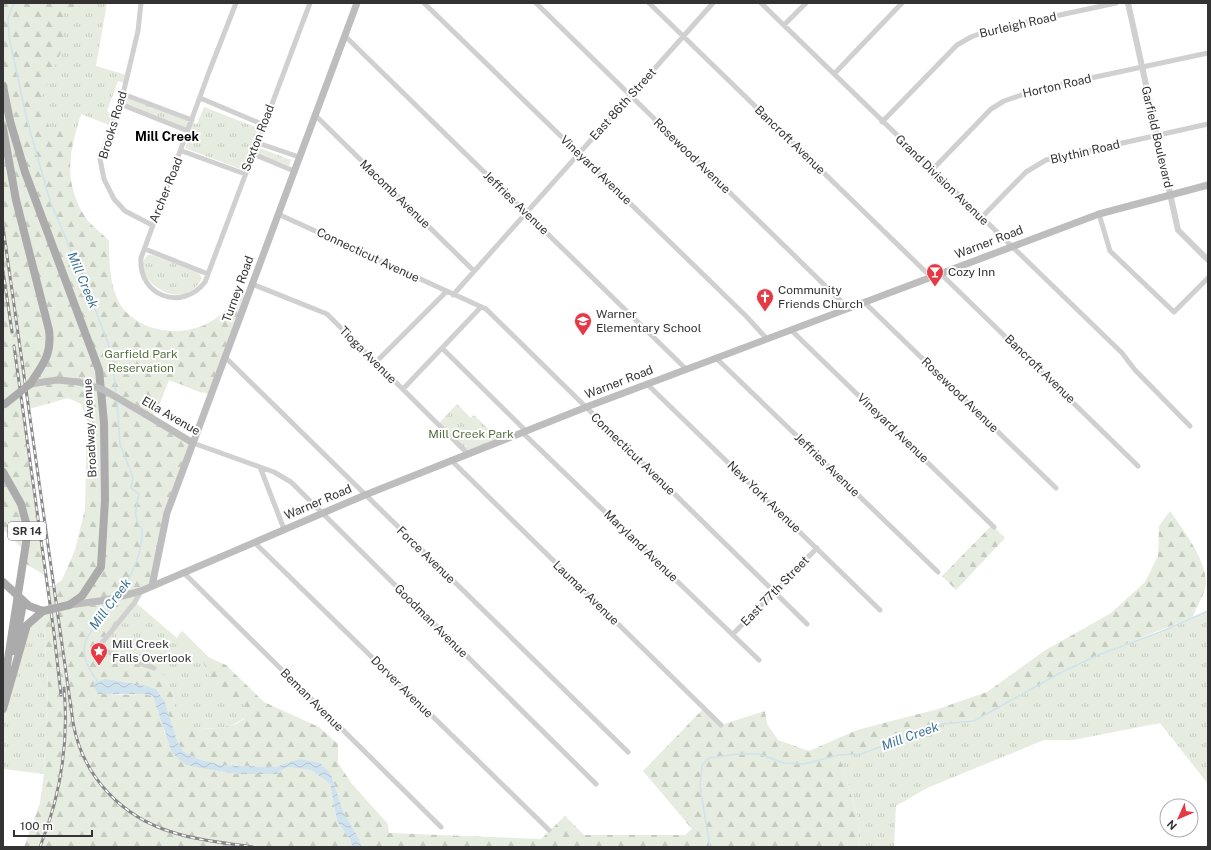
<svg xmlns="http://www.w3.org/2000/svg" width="1211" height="850" viewBox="0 0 1211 850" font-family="'Public Sans',sans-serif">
<defs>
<pattern id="grass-tufts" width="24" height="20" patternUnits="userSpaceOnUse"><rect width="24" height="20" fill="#e6ecdf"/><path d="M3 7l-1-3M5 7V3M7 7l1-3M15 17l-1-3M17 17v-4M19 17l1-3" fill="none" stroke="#c6cbc0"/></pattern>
<pattern id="forest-firs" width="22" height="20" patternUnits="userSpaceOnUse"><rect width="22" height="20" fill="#e6ecdf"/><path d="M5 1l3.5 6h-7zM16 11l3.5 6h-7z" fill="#c6cbc0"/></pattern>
<pattern id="water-waves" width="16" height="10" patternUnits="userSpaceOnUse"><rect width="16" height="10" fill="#cfe2ee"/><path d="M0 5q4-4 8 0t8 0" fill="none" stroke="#b2c2cd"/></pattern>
</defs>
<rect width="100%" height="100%" fill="#fff"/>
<!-- grass -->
<path fill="url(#grass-tufts)" d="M 85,3 L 107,3 L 96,66 L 126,75 L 124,83 L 118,81 L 107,111 L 113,114 L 109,125 L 81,114 C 70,152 61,181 85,217 C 91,226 102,233 109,241 C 109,262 109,287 121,306 C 141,334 185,338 212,321 C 225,314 233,301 241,290 L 202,393 L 169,380 L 158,408 L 151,404 L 3,36 L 63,47 L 63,13 Z
M 125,97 L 197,124 L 204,107 L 258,128 L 252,145 L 291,160 L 289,166 L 250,151 L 243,170 L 185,148 L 191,131 L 122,105 Z
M 148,255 L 152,255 L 198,272 L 202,278 C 181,319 126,273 148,255 Z
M 457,404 L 471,418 L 474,415 L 501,441 L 467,453 L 438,424 Z
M 135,602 L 177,638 L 182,631 L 261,709 L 229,727 L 203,729 L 181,738 L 178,733 L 172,689 L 108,652 L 101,647 Z
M 43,611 L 48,686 L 44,774 L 3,769 L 3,709 L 23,636 Z
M 1208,611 L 1208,784 L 1160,723 L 1073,740 L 1044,740 L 927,788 L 896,806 L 894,847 L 858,847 L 860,824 L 839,755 L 861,754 L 942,724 L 974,721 L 1060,673 L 1098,655 L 1160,632 Z"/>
<!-- forest -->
<path fill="url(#forest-firs)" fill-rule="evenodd" d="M 3,3 L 85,3 L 63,13 L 63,47 L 46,87 L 41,89 L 49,128 L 75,134 C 67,164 68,190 85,217 C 91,226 102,233 109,241 C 109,262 109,287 121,306 C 141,334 185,338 212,321 C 225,314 233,301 241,290 L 248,293 L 211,395 L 169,380 L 152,419 L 193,443 L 167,513 L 152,586 L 141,591 L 102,641 L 102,648 L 154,668 L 166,677 L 165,679 L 172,689 L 179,734 C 187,732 196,730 204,729 C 221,727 238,729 249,713 L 244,705 L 226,696 L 210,678 L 199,652 L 178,636 L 182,631 L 208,657 L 226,665 L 264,702 L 319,727 L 338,744 L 338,763 L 352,784 L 388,824 L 389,833 L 541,839 L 565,816 L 584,835 L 685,835 L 692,829 L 643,771 L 704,708 L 721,725 L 765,711 L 767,724 L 778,740 L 809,751 L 857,730 L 938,709 L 987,692 L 1044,651 L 1111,613 L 1145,582 L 1158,556 L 1159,526 L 1170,511 C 1183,530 1211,565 1205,589 C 1202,599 1196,607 1193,617 L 1098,655 L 1060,673 L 974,721 L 942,724 L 861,754 L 839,755 L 860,824 L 858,847 L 24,847 L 40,803 L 44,774 L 48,686 L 43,611 L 51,609 L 48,586 L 54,586 L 62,580 L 75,550 L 85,509 L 87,421 L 81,404 L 68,398 L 29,409 L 26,388 L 20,391 L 46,576 L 23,562 L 23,549 L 3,529 L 3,409 L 5,404 L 3,404 ZM 157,690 L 165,702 L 178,743 L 184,752 L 201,760 L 223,765 L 275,767 L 299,759 L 331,774 L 343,811 L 359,839 L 351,841 L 337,821 L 330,784 L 311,770 L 287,767 L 277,774 L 235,774 L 186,764 L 165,734 L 160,712 L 153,696 L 144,694 L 111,695 Z
M 992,525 L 1005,538 L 956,590 L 942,576 Z"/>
<!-- water -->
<path fill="url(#water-waves)" d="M 105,679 L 147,686 L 157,690 L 165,702 L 178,743 L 184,752 L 201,760 L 223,765 L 275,767 L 299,759 L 320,763 L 331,774 L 343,811 L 359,839 L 361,846 L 352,846 L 351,841 L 337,821 L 330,784 L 311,770 L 287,767 L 277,774 L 235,774 L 186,765 L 172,753 L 153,696 L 144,694 L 98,694 L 93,684 Z"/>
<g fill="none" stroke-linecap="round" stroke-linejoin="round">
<!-- stream -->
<path stroke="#cfe2ee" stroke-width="1.5" d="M 14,3 L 8,18 L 9,37 L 27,120 L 50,201 L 95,307 L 95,309 L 112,354 L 116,394
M 117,401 L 120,444 L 133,477 L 131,488 L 139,494 C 136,506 133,520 142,529 C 143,552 132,575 120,593
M 99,683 C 95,679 92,673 89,668 C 73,638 100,624 115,601
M 710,847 L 700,786 L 702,765 L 709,758 L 738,754 L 759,754 L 784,763 L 804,764 L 839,755 L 861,754 L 942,724 L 974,721 L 1060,673 L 1098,655 L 1160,632 L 1208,611"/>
<!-- minor -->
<path stroke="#d0d0d0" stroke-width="5" d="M 141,3 L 138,31 L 123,94 L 100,159 L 104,179 L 114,199 L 125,211 L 152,225
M 236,3 L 209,72 L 141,258 C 138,296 182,312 205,282 L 310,3
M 424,3 L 746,316 L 767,339
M 536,3 L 848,308
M 649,3 L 931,277
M 761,3 L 1122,353 L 1135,370 L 1190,426
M 784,25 L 806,3
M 346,37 L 686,369
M 834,74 L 902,3
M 123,94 L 192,120
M 200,98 L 264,125
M 120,104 L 188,131
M 316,116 L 474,271
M 882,122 L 957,45 L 971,37 L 990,30 L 1116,3
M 258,143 L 299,157
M 182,151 L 245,174
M 253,154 L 294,171
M 932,170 L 991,109 L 1004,101 L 1039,89 L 1208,53
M 278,214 L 486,309 L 807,624
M 1099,214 L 1110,251 L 1174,312 L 1208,278
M 981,218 L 1026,172 L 1046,160 L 1208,124
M 145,249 L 208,274
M 941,274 L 1138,466
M 252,284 L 327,314 L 467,453
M 453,295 L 713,3
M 864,302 L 1056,488
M 791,330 L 994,527
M 442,348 L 526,431
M 225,357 L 628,752
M 717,359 L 938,572
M 376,362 L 446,292
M 647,384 L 880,610
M 403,389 L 481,307
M 523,433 L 759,660
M 193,443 L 274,472 L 291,482 L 596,784
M 451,460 L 721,725
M 260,467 L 284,529
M 255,543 L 549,830
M 183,572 L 441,827
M 141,591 L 135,602 L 101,644 L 102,648 L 108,652 L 154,668
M 733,634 L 817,548"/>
<!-- tertiary -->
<path stroke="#d0d0d0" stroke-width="6" d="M 1128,3 L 1178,230 L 1208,260"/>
<!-- secondary -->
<path stroke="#bdbdbd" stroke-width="7" d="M 30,384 L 57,380 L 79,382
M 145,414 L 193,443
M 152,586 L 167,513 L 357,3
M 69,605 L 107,600 L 141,591 L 365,495 L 589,406 L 1099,214 L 1208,185"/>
<!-- primary -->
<path stroke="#ababab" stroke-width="8" d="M 3,86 L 10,121 L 25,172 L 99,370 L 104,423 L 105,500 L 101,567 L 82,596 L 69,605
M 3,128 L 16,200 L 49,330 C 52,355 43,364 30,384
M 3,472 L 21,504 L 28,530 L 3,691
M 3,582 L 29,606 L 43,611
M 14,651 L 22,609 L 17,596
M 3,709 L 27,625 L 43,611"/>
<!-- rail casing -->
<g stroke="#888" stroke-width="3">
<path id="rail" d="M 3,227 L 73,722 C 82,776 122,818 175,833 C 200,841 227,843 253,847
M 3,271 L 12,332
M 14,346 L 54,633 L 61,695
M 40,847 C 60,797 69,742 64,688"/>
</g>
<!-- rail -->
<use href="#rail" stroke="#fff" stroke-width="1.5" stroke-dasharray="4.5" stroke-linecap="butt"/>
<!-- secondary-bridge -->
<path stroke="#bdbdbd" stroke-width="7" d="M 79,382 L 104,390 L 145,414"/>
<!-- primary-bridge -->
<path stroke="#ababab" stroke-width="8" d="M 5,404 L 30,384
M 43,611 L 69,605"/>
</g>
<!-- icons -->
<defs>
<g id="bar-pin" transform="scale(0.9)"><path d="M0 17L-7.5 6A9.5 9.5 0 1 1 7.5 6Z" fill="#e63946" stroke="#fff"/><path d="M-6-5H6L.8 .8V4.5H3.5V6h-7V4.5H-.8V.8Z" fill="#fff"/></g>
<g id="church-pin" transform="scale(0.9)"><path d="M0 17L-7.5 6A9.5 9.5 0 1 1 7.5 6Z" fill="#e63946" stroke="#fff"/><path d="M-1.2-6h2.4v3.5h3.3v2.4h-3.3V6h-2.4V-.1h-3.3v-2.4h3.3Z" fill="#fff"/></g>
<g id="school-pin" transform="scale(0.9)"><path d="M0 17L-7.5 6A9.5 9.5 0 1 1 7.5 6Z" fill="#e63946" stroke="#fff"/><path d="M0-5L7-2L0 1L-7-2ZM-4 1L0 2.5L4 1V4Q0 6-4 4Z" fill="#fff"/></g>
<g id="sight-pin" transform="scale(0.9)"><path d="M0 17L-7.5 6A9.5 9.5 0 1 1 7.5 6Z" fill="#e63946" stroke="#fff"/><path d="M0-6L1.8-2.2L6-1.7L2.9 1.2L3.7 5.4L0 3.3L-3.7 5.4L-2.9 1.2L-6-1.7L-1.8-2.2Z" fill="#fff"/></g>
</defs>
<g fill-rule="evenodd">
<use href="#bar-pin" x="935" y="272"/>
<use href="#church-pin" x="765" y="297"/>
<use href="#school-pin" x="583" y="321"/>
<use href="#sight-pin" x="99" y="651"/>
</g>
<g text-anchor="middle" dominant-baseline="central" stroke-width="4" stroke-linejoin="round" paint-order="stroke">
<!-- shield labels -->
<rect fill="#fff" stroke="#707070" stroke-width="1" x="8" y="522" width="38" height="18" rx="3"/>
<g font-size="11" font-weight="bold" fill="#333">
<text x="27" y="531">SR 14</text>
</g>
<!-- street labels -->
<g font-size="12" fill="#333" stroke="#fff">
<text transform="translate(1018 25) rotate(-13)">Burleigh Road</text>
<text transform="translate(1057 86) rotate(-13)">Horton Road</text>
<text transform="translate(623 104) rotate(-48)">East 86th Street</text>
<text transform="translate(113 125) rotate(-73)">Brooks Road</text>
<text transform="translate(1157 137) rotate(77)">Garfield Boulevard</text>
<text transform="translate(258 138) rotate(-69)">Sexton Road</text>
<text transform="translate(790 140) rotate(44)">Bancroft Avenue</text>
<text transform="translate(1085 152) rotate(-13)">Blythin Road</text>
<text transform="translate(692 156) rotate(44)">Rosewood Avenue</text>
<text transform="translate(596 170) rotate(44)">Vineyard Avenue</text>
<text transform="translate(942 180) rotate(44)">Grand Division Avenue</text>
<text transform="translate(166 190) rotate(-68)">Archer Road</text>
<text transform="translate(395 194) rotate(44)">Macomb Avenue</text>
<text transform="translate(516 203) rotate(44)">Jeffries Avenue</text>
<text transform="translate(989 242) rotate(-21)">Warner Road</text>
<text transform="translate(368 255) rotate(25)">Connecticut Avenue</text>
<text transform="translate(238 289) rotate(-70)">Turney Road</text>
<text transform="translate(368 355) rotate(45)">Tioga Avenue</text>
<text transform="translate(1040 369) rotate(44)">Bancroft Avenue</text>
<text transform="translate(619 382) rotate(-21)">Warner Road</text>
<text transform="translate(960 395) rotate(44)">Rosewood Avenue</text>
<text transform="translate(171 416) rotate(30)">Ella Avenue</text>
<text transform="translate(90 428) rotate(-93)">Broadway Avenue</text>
<text transform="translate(893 428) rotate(44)">Vineyard Avenue</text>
<text transform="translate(633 454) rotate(44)">Connecticut Avenue</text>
<text transform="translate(827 465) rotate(44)">Jeffries Avenue</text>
<text transform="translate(764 497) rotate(44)">New York Avenue</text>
<text transform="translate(318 502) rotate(-23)">Warner Road</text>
<text transform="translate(641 546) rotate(44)">Maryland Avenue</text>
<text transform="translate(426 555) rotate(44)">Force Avenue</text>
<text transform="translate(775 591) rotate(-46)">East 77th Street</text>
<text transform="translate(586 593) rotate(44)">Laumar Avenue</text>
<text transform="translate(431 621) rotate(45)">Goodman Avenue</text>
<text transform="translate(402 687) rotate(45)">Dorver Avenue</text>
<text transform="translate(312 700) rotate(45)">Beman Avenue</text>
</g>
<!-- poi labels -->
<g font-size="12" fill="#333" stroke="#fff" text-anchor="start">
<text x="948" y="272">Cozy Inn</text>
<text x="778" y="290">Community<tspan x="778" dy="14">Friends Church</tspan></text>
<text x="596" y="314">Warner<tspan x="596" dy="14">Elementary School</tspan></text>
<text x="112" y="644">Mill Creek<tspan x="112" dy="14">Falls Overlook</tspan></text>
</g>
<!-- park labels -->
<g font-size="12" fill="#56703f" stroke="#fff">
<text x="141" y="354">Garfield Park<tspan x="141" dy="14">Reservation</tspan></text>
<text x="471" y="434">Mill Creek Park</text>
</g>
<!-- neighbourhood labels -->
<g font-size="13" font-weight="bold" fill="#000" stroke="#fff">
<text x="167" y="136">Mill Creek</text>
</g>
<!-- water labels -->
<g font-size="13" font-style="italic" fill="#3f7597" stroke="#fff">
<text transform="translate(83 280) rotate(67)">Mill Creek</text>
<text transform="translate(110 604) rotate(-53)">Mill Creek</text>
<text transform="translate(910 736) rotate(-20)">Mill Creek</text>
</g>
</g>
<!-- border -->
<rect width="1211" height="850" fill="none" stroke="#333333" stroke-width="8"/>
<!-- north arrow -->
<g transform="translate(1179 818) rotate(225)"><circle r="19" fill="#ffffff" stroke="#adadad"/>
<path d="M0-3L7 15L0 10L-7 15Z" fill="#e63946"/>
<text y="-6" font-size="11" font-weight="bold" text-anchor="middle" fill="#333333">N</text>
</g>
<!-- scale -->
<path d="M14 830v6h78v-6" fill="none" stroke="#333333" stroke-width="2"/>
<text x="20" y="830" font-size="12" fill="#333333" stroke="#ffffff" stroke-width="3" paint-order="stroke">100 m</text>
</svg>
